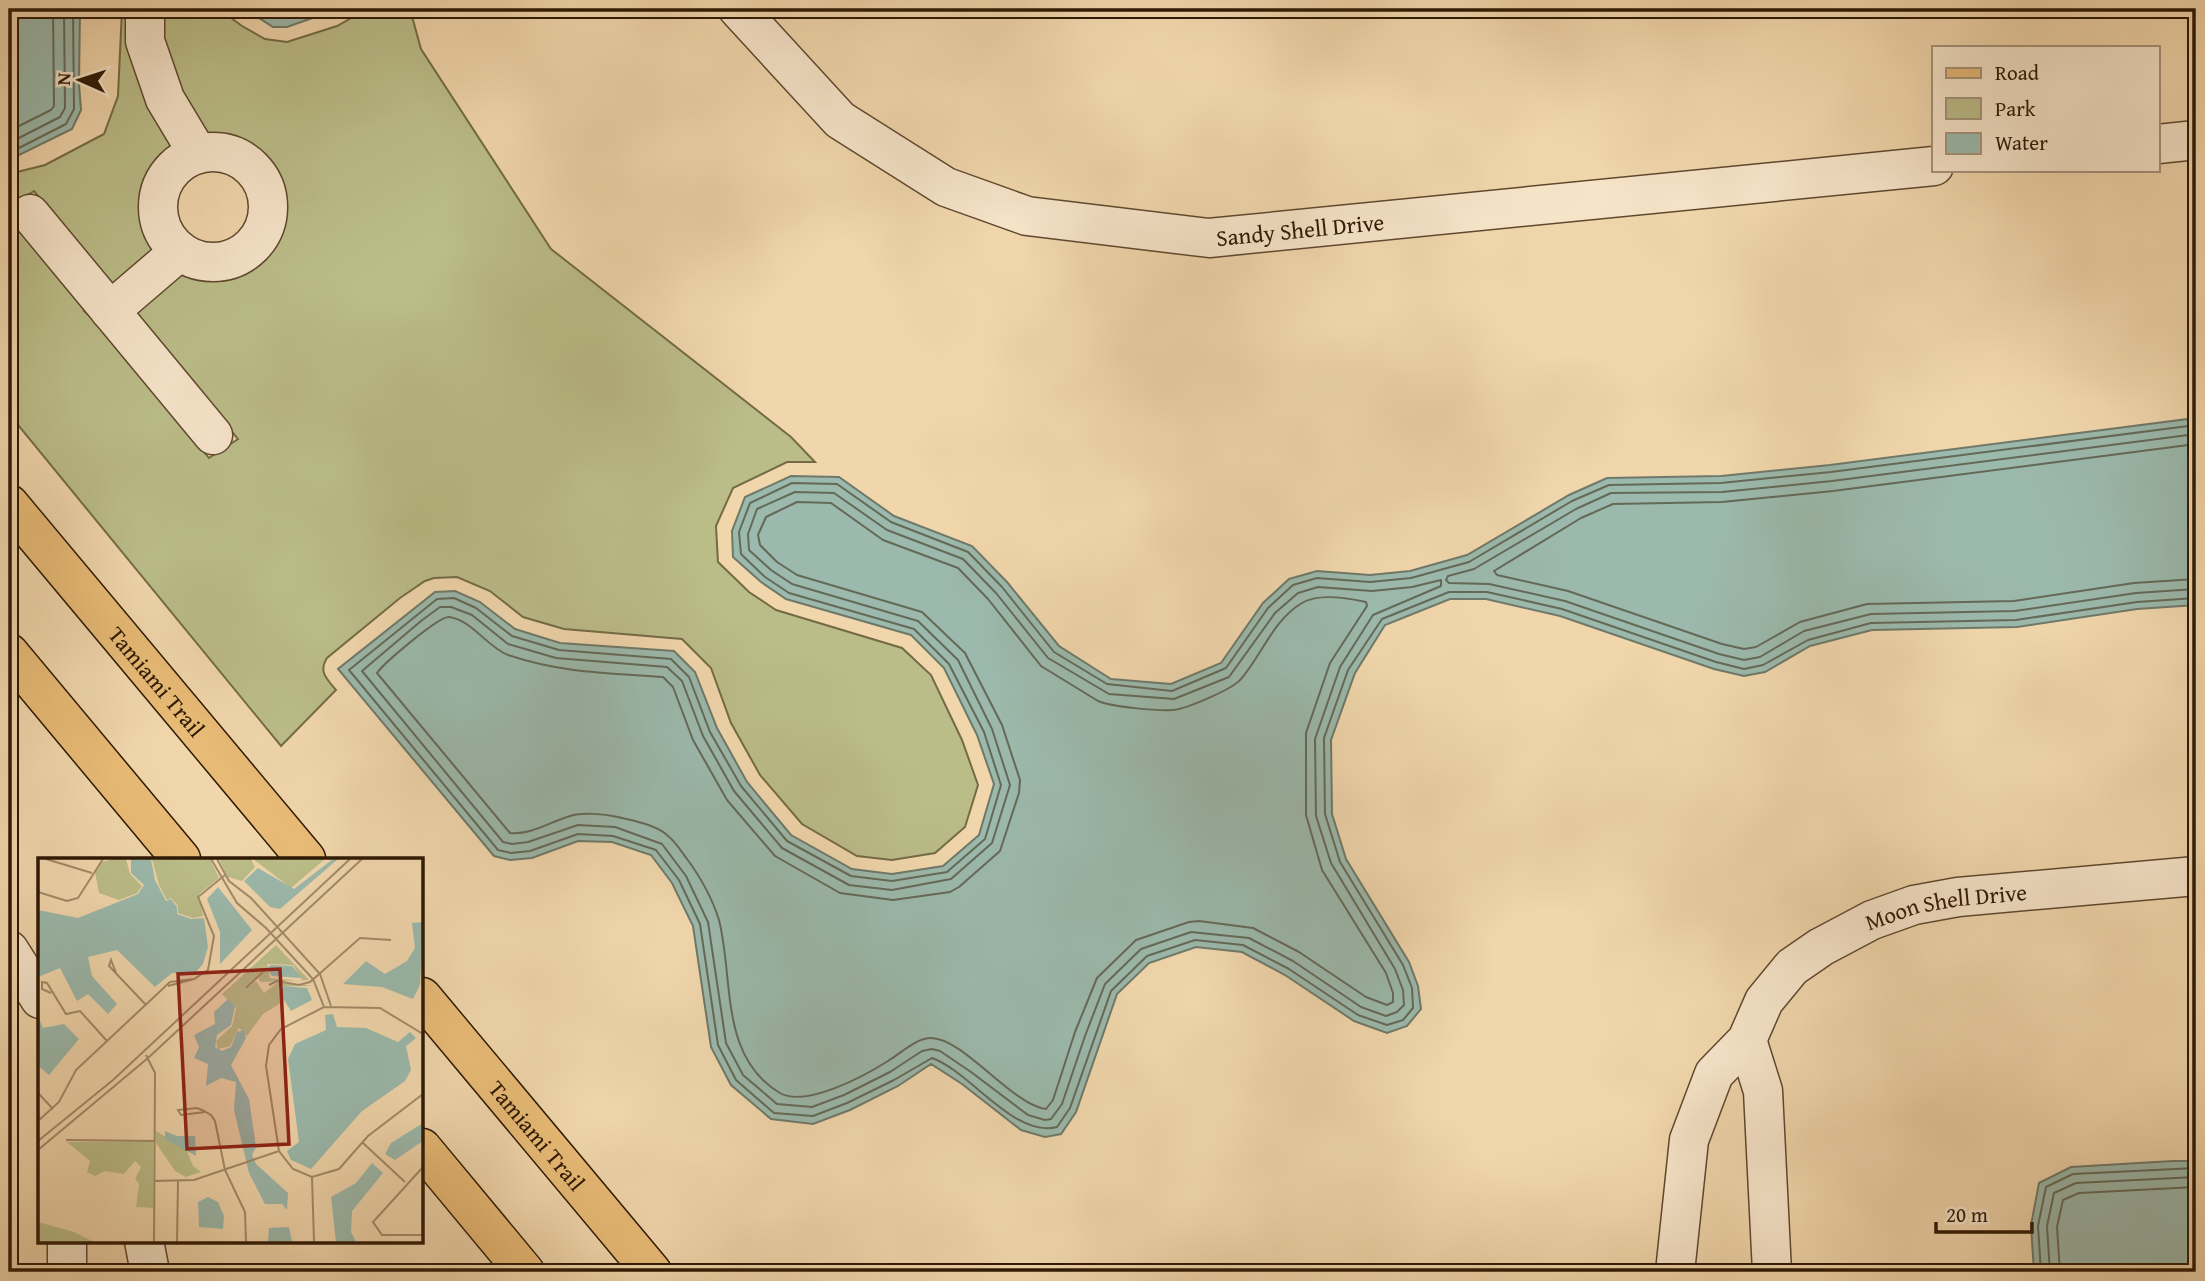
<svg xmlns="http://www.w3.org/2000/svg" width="2205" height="1281" font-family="'Gentium Book Plus',serif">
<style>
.park{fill:#bbbd89;stroke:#746b46;stroke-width:2}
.water{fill:#9bb9ac;stroke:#6f7969;stroke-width:2}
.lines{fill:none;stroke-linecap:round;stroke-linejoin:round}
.shore{stroke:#646958;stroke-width:2}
.minor-casing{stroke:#5f482e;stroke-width:41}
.primary-casing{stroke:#2e1904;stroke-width:41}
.minor{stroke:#f6e4c9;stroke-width:38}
.primary{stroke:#e8bb76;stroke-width:38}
.labels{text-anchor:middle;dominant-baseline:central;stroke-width:5;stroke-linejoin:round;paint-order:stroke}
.street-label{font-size:23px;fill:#2e1904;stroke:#f6e4c9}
.inset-road{fill:none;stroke:#a38a69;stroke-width:2}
.view{fill:#8f2418;fill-opacity:0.15;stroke:#8f2418;stroke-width:3.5}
.inset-edge{fill:none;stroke:#2e1904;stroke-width:3.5}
</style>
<rect width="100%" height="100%" fill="#f1d6ac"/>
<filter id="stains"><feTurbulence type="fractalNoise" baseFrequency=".00286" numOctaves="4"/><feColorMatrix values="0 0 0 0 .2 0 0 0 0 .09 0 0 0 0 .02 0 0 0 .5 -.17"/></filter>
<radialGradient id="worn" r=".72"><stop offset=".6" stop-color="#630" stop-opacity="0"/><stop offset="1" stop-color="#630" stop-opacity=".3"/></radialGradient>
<g class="park">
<path d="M122,9H126L173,147C137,181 131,205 154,250L113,286L34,191L9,207V174L45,165L104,134L118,96Z"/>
<path d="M164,9H219L242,26L265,39L287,42L337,26L367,9H410L421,49L551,249L791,437L815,462H787L733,488L716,526L718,562L749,592L776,610L902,648L931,675L962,740L978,785L965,827L935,853L892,860L857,856L802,824L760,775L731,723L711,668L682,639L564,629L523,617L490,591L457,577L434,578L425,581L400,598L327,658C318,672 327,679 336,690L281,746L9,414V216L86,309L84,311L96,322L209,458L238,439L135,313L183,272C198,278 214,279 230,276C316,257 297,133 209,136L182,93L164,38Z"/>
</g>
<g class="water">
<path d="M9,9H80L79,84L81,110L72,129L9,160Z"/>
<path d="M245,9H338L287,27H273Z"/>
<path d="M2196,418V605L2137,609L2017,627L1872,630L1810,646L1765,672L1744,676L1714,669L1560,616L1486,599H1450L1385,625L1355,673L1331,740L1332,814L1346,859L1409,962L1418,986L1421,1009L1407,1026L1387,1033L1354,1021L1285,975L1242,952L1196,947L1149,963L1117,994L1076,1112L1061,1134L1045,1137L1021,1130L962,1084L931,1064L898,1086L850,1110L813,1124L771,1119L731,1085L711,1047L693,926L672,883L651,855L612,842L578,841L532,858L510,860L494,856L338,669L435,592L455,591L480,602L515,629L560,643L674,651L695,672L717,728L747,782L791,835L852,869L892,874L943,866L979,835L994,784L977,735L944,668L911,635L786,599L761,582L733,557L732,531L745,497L791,476L839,477L894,516L972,546L1007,582L1059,646L1111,679L1171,684L1221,663L1263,603L1289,579L1317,571L1370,575L1410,571L1467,555L1569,495L1607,478L1721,476L1830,465Z"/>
<path d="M2173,1161H2196V1272H2034L2031,1225L2039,1183L2071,1167Z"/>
</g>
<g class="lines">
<g class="shore">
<path d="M9,131L51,110L54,106L53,9"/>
<path d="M9,143L60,117L65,108L64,9"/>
<path d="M9,153L66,124L74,109L73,9"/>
<path d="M2196,425L1831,472L1721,483L1609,485L1572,501L1469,562L1411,578L1370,582L1317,578L1293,585L1268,608L1226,668L1172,691L1107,684L1054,652L1002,587L968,552L891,522L837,484L792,483L750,503L739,532L741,554L765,577L789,593L914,629L949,664L984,732L1001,785L985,839L947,872L892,881L851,876L787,841L741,786L710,732L689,677L671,659L559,650L512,636L476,608L454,598L437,599L349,670L498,850L511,853L530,851L578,834L613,836L656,850L679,880L700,924L718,1045L736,1080L774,1113L813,1116L847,1103L894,1080L932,1058C971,1072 1014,1138 1057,1127L1070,1108L1111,991L1147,956L1195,940L1243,945L1289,969L1358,1015L1387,1025L1403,1020L1413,1008L1412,988L1403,965L1340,862L1325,814L1324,738L1348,670L1382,619L1449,592H1487L1562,609L1716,662L1744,669L1763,665L1808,640L1871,623L2016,620L2137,602L2196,598"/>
<path d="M2196,434L1832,481L1722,492L1611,493L1576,509L1474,569L1448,576L1446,580L1449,583L1489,584L1565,601L1719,654L1744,660L1760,657L1804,631L1871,614L2015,611L2136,593L2196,589"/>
<path d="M2196,444L1833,491L1722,502L1613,504L1581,518L1494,571L1497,575L1568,591L1722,644L1744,649L1756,647L1800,622L1867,604L2014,601L2134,583L2196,579"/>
<path d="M795,492L834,493L887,530L963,559L996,593L1048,658L1109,694L1174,699L1229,677L1275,613L1298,593L1318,587L1372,591L1412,587L1441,580V586L1373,615L1340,667L1315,739L1316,816L1331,863L1395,969L1403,990L1404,1005L1397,1012L1386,1016L1361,1007L1293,961L1249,938L1191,932L1141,949L1105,984L1085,1036L1062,1104L1051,1119L1045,1120L1028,1115L971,1072L940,1051L932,1049L922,1051L890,1072L844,1095L812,1107L777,1104L743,1075L726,1043L708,922L686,876L662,844L615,827L578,825L528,842L512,844L503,842L362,671L421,621L440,607H451L472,615L508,644L556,658L667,667L682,681L703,736L734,791L782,848L849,885L892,890L951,879L992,843L1010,785L992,729L958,660L918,621L792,584L771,570L749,550L748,534L757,509Z"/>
<path d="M797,502L831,503L883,540L958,568L988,599L1041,666L1098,701C1112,707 1157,711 1173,710C1186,709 1233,689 1241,679C1261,656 1274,619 1302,603C1318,593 1348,598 1366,602L1367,606L1330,663L1306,733V815L1322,870L1386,973L1393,993V1002L1387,1005L1366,997L1299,952L1253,928L1199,921L1189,922L1136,940L1097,978L1075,1032L1053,1100L1046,1109C1012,1105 963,1037 930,1038C915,1039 901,1053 888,1061C866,1075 806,1108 780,1093C719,1057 734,979 719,920C713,900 700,876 687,859C681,851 675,841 667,835C656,825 632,820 618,817C604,814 583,812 570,816C550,822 531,835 510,833L377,673C384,663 439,616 449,617C472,620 487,647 508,655C561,673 608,673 663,677L673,687L693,740L727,800L775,856L840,893L893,900L950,892L959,887L1000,851L1019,793L1020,780L1002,725L965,653L922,612L797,575L777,562L760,545L758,535L766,517Z"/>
<path d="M2041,1272L2038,1226L2046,1187L2073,1174L2196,1168"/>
<path d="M2050,1272L2047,1226L2054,1193L2076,1183L2196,1177"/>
<path d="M2060,1272L2057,1227L2063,1200L2079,1193L2196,1187"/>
</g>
<defs>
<g id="minor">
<path d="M145,9V41L165,99L198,154"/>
<path id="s1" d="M738,9L840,120L946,187L1027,216L1209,238L1934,166"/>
<path d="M2158,144L2196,140"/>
<circle cx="213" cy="207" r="55"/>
<path d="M30,214L213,435"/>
<path d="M110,311L180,251"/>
<path d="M9,950L40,999"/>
<path d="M1747,1040L1763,1091L1772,1272"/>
<path d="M144,1241L150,1272"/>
<path d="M67,1272V1241"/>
<path id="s2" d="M1675,1272L1689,1140L1714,1074L1747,1040L1764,1001L1792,967L1821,947L1872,920L1914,905L1958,897L2196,876"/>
</g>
<g id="primary">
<path id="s3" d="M9,504L306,859"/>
<path d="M9,653L181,859"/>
<path id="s4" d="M422,997L652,1272"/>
<path d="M422,1148L525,1272"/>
</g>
</defs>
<use href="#minor" class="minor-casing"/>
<use href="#primary" class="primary-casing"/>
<use href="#minor" class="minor"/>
<use href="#primary" class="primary"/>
</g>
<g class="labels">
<g class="street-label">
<text stroke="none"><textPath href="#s1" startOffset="637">Sandy Shell Drive</textPath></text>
<text stroke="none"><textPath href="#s3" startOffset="231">Tamiami Trail</textPath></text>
<text stroke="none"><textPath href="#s2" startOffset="506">Moon Shell Drive</textPath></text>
<text stroke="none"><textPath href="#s4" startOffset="180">Tamiami Trail</textPath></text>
</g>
</g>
<g transform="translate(38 858)">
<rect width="385" height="385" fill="#f1d6ac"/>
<path d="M215,1H287L253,30Z" fill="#bbbd89"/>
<path d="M75,1H88L92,16L104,28L99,35L81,42L61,35L57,14L64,4ZM118,273L148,291L155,308L163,314L148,319L137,313L118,285ZM29,284H115V350L98,349L101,326L97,321L103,309L97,303L86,316L67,313L57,318L49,314L52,303ZM0,364L36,374L56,384H0Z" fill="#bbbd89"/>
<path d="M114,1H172L181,20L161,36L165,58L155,60L140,55V48L133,40L129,42L121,27ZM181,1H213L217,9L204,23L190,19ZM238,87L271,122L223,124L220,121L225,112L208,131L218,123L226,135L240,124L275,128H243L240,134L246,143L225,156L209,178L201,170L192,188L180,191L178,183L194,168L198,150L184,136ZM229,106L255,107L265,123L232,120Z" fill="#bbbd89" fill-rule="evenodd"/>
<path d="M93,1H113L117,22L128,43L133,41L139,49V56L153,61L166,60L170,89L165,106L157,115H134L117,129L79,92L50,99L54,118L79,146L70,156L50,136L39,143L22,110L0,119V52L40,60L100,36L106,27L93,15ZM295,1H300L242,51L232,49L206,23L220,10L256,31ZM180,29L214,72L182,106V74L169,41ZM385,64L382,127L375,141L344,129L305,126L328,103L347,116L369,103L377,90L374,65ZM233,107L254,108L264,120L234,118L229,110ZM246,128L269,130L274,142L253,153L241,134ZM190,141L197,148L193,167L179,177L177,189L184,193L193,189L199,174L206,172L208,180L193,207L211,241L218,289L214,297L218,306L250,335L249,352L244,346H227L211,315L196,252L198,224L183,220L168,228L170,206L156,200L161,189L156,177L177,166L176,154ZM295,156L299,169L328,170L360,184L372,174L378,180L368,188L373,212L367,223L324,253L273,311L253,302L249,293L261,284L250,201L257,186L288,172L287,157ZM0,158L5,170L26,166L41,181L11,217L0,208ZM385,265V283L357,302L347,296L353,285ZM127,273L139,278H157L158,298L127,281ZM334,305L345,315L314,353L313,374L318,384H298L293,339L318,325ZM170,339L180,344L186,358L185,371L161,369L160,344ZM251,369L254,384H230L231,370Z" fill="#9bb9ac"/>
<path class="inset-road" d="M8,1L54,15M173,1L199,45L228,70L275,121L286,149M179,1L191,23L213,40L282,116L293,148M0,34L29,43L40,40L65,1M78,115L73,102L71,108L108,147M231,127L239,123L261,127L272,124L322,80L353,82M130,128L156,121M208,130L225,114M13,135L4,131V124L9,125L28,156L42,153L69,183M385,176L342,150L286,149L243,171L231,187L228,208L241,293L255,311L274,319L301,311L330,278L385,236M108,197L117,215L116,384M0,235L15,251M167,254L143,257L140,252L159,250L164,252L173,257L177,263L187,312L207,354L208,384M0,263L21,244L38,212L132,124L156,121L170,112L176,78L160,39L187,17M28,282L116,283M0,283L75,222L312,1M325,285L367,324M0,292L110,200L324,1M385,309L335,364L344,377H385M274,319L276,384M116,323L156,322L241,293M139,384L140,323"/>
<path class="view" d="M242,111L251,286L149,291L140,116Z"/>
<rect width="385" height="385" class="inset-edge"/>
</g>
<rect width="2205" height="1281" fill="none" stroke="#f1d6ac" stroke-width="35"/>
<rect x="10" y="10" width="2184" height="1260" fill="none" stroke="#2e1904" stroke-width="3.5"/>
<rect x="18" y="18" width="2170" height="1246" fill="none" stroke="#2e1904" stroke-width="2"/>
<rect x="1932" y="46" width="228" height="126" fill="#f6e4c9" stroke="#a6937a" stroke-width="2"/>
<rect x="1946" y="68" width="35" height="10" fill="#e8bb76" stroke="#a6937a" stroke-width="2"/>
<text x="1995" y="80" font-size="21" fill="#2e1904">Road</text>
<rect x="1946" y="98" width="35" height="21" fill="#bbbd89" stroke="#a6937a" stroke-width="2"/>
<text x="1995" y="116" font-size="21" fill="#2e1904">Park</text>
<rect x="1946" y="133" width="35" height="21" fill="#9bb9ac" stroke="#a6937a" stroke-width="2"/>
<text x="1995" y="150" font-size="21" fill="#2e1904">Water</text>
<g transform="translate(80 80) rotate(273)" stroke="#f6e4c9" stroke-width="5" paint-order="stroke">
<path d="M0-5L12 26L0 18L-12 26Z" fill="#2e1904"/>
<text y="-10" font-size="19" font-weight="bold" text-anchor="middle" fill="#2e1904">N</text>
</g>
<path d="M1936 1222v10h96v-10" fill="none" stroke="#2e1904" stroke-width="3.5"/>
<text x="1946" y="1222" font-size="21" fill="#2e1904" stroke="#f6e4c9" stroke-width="5" paint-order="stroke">20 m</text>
<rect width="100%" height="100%" filter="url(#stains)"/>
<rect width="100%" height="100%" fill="url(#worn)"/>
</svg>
